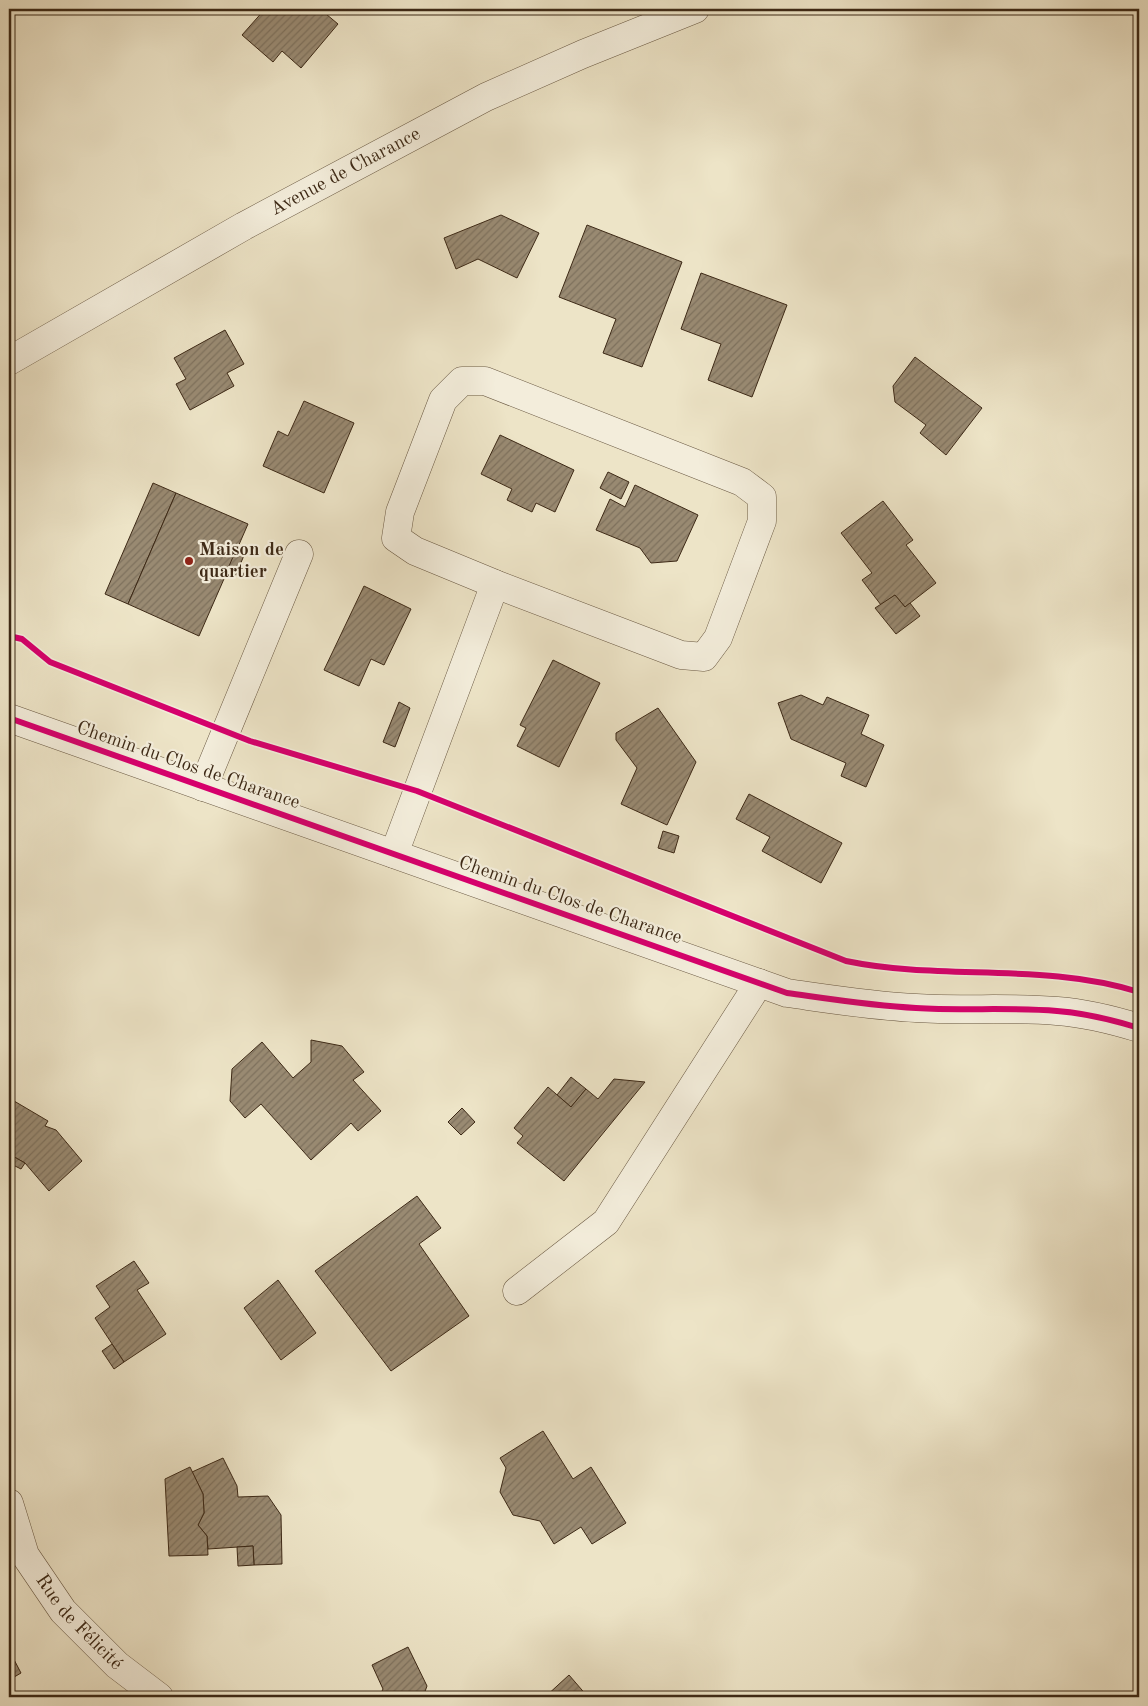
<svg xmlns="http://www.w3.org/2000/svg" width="1148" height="1706" font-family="'Old Standard TT',serif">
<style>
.building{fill:url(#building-hatch);stroke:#3d2916}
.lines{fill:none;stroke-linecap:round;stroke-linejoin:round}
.minor-casing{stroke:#695842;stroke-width:29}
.minor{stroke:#f3eddb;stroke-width:28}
.cycleway-casing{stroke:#f3eddb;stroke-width:9}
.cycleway{stroke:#d6006c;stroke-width:6}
.poi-dot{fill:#8f2418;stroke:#f3eddb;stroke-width:2}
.labels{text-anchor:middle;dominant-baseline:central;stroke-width:4.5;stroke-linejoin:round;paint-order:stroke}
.street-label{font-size:19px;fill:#3d2916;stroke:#f3eddb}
.poi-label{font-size:19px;font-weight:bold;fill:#3d2916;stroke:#f3eddb;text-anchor:start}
</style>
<defs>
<pattern id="building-hatch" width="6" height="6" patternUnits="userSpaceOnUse" patternTransform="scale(1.25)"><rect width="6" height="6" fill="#998a72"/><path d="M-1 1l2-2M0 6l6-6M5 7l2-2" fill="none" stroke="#7e715d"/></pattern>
</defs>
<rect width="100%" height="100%" fill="#ede4c7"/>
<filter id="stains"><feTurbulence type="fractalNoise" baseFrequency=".004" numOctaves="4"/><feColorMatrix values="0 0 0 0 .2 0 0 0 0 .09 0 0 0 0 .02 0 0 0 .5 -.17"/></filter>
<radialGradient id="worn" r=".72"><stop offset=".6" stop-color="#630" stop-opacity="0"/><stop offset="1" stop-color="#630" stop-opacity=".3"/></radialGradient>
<g class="building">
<path d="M265,9H320L338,24L301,68L282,51L273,62L242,35Z"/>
<path d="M501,215L539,233L517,278L478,259L456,269L444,238Z"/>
<path d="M587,225L682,262L642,367L603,353L616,319L559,297Z"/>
<path d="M701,273L787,305L752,397L708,380L721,344L681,329Z"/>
<path d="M225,330L244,364L227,373L234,386L190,410L176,384L186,379L174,358Z"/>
<path d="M915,357L982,408L946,455L920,433L926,425L895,402L893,386Z"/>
<path d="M304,401L354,423L324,493L263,466L278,431L288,436Z"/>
<path d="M500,435L574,470L555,512L536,503L532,512L507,500L512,489L481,474Z"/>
<path d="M608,472L629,482L621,499L600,488Z"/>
<path d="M153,483L176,493L128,604L105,594Z"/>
<path d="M635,485L698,515L677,561L651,563L640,548L596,530L610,499L625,507Z"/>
<path d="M176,493L248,524L199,636L128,604Z"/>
<path d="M883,501L913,540L906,545L936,583L905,607L895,595L881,605L862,580L872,573L841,533Z"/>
<path d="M236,550L245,553L235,577L226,573Z"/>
<path d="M364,586L411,609L384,665L371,659L359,686L324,670Z"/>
<path d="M895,595L905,607L910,603L920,616L896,634L875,608Z"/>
<path d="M553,660L600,683L559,767L517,746L526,728L520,725Z"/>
<path d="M801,695L823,705L827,697L869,715L861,734L884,745L866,787L841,776L846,763L791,739L778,703Z"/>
<path d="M399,702L410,708L395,747L383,742Z"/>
<path d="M658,708L696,762L667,825L621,804L637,768L616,740V733Z"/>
<path d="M749,794L842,843L821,883L762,851L770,837L736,819Z"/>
<path d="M663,831L679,836L674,853L658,848Z"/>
<path d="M311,1040L342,1046L364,1072L353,1080L381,1111L358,1131L351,1123L311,1160L261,1104L245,1118L230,1101L232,1069L262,1042L293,1078L311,1062Z"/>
<path d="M571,1077L586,1089L571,1107L557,1095Z"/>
<path d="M614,1079L645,1082L564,1181L517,1143L523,1136L514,1128L548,1087L571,1107L586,1089L598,1099Z"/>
<path d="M9,1098L48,1121L45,1126L56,1130L82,1161L49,1191L25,1163L9,1154Z"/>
<path d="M462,1108L475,1122L461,1135L448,1122Z"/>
<path d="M9,1154L25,1163L21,1169L9,1163Z"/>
<path d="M417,1196L441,1228L419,1244L469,1316L391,1371L315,1271Z"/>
<path d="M134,1261L149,1283L137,1290L166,1334L124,1362L95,1318L110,1307L96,1286Z"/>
<path d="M278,1280L316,1333L281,1360L244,1308Z"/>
<path d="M112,1344L124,1362L114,1369L102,1351Z"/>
<path d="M543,1431L573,1479L591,1467L626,1523L592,1544L581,1527L554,1544L540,1521L513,1515L500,1492L506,1468L500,1458Z"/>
<path d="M223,1458L237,1486L238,1497L268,1496L281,1515L282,1564L254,1565L253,1546L208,1549L207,1536L198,1525L204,1513L203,1494L192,1472Z"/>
<path d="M190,1467L203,1494L204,1513L198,1525L207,1536L208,1555L169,1556L165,1479Z"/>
<path d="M253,1546L254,1565L238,1566L237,1547Z"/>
<path d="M408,1647L427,1686L423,1697H379L383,1689L372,1665Z"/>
<path d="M9,1650L21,1673L9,1680Z"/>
<path d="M569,1675L588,1697H545Z"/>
</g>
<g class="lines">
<defs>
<g id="minor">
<path id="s1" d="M9,361L244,226L486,97L583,54L695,9"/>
<path d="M462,381H485L742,482L762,497V521L718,638L704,657L681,655L495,584L415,551L396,538L400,512L443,400Z"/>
<path d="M9,718L787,993C830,999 873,1006 916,1008C963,1011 1010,1007 1057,1011C1085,1013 1113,1020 1139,1028"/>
<path d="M203,787L299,554"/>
<path d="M394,854L495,584"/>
<path d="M517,1291L606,1222L759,983"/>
<path id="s2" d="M9,1503L25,1555L63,1611L117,1665L159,1697"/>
</g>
</defs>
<use href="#minor" class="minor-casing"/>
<use href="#minor" class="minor"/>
<defs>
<g id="cycleway">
<path d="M9,636L22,639L50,662L250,741L417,791L846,961C942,981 1044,962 1139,992"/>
<path d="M9,718L787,993C830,999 873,1006 916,1008C963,1011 1010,1007 1057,1011C1085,1013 1113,1020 1139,1028"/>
</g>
</defs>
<use href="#cycleway" class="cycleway-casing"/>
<use href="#cycleway" class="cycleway"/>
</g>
<circle class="poi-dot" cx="189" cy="561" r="5"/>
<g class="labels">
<g class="street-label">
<text stroke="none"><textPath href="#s1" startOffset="386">Avenue de Charance</textPath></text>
<text transform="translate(188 766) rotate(19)">Chemin du Clos de Charance</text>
<text transform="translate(570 901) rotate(19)">Chemin du Clos de Charance</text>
<text stroke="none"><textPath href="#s2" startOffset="141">Rue de Félicité</textPath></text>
</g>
<g class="poi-label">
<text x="199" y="550">Maison de<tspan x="199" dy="22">quartier</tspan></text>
</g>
</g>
<rect width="1148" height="1706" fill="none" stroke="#ede4c7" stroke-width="30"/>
<rect x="10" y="10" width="1128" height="1686" fill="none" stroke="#3d2916" stroke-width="2.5"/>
<rect x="15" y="15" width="1118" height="1676" fill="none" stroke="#3d2916"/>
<rect width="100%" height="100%" filter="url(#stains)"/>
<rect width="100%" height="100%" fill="url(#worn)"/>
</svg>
